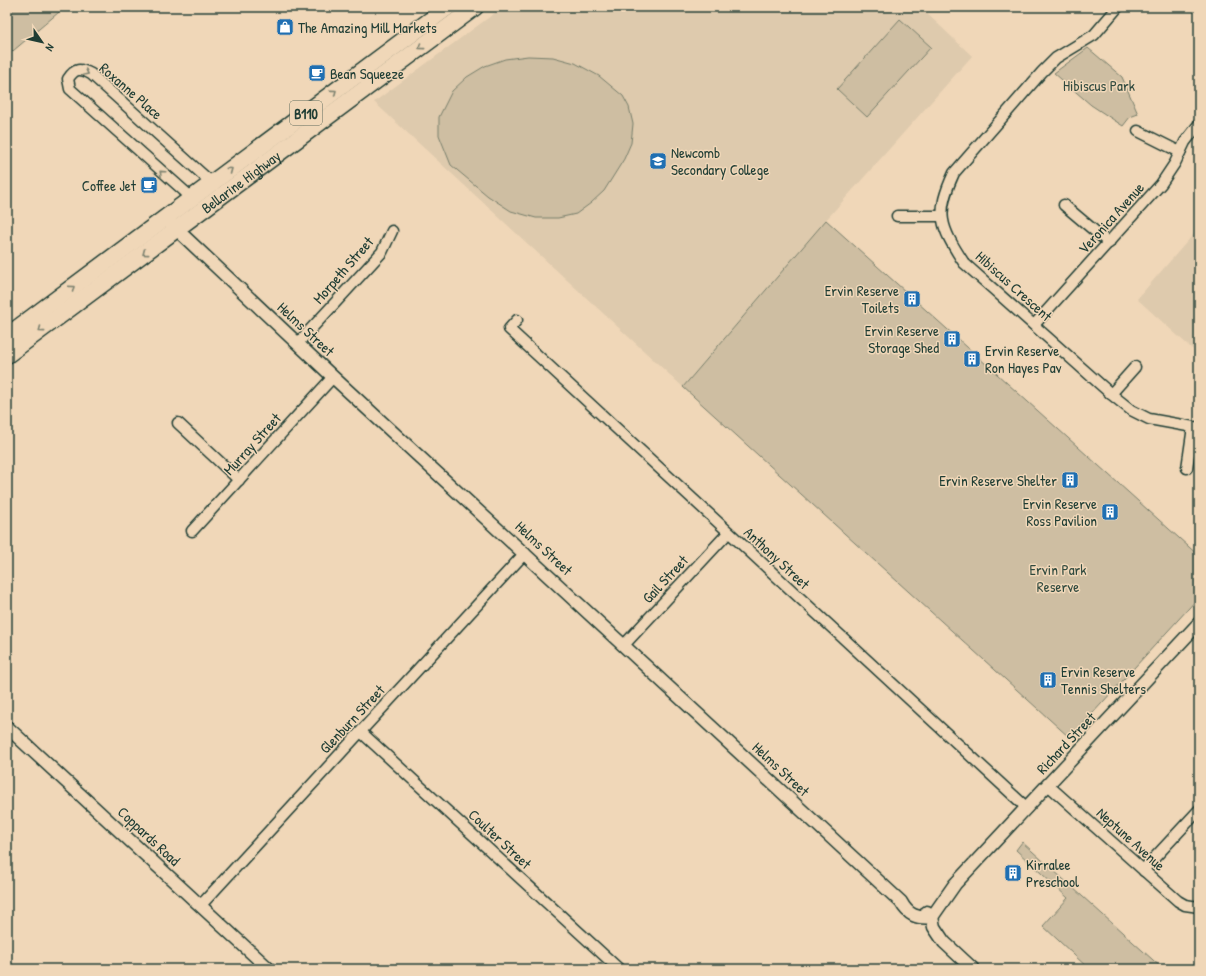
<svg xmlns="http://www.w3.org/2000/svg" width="1206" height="976" font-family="'Patrick Hand',sans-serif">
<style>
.built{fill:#decaad}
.green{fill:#cebea2;stroke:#767e6b}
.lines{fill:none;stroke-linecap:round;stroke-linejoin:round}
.minor-casing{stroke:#1f3d34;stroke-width:13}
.tertiary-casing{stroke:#1f3d34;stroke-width:15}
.trunk-casing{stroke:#1f3d34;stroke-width:19}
.minor{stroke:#f0d7b8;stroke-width:10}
.tertiary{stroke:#f0d7b8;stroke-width:12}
.trunk{stroke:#f0d7b8;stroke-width:16}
.oneway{stroke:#7d826f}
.labels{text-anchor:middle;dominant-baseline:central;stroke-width:3;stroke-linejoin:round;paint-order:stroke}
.shield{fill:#f0d7b8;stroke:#5e6b5c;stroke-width:1}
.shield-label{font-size:14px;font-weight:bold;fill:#1f3d34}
.poi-label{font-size:15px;fill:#1f3d34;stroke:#f0d7b8;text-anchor:start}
.park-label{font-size:15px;fill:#304a3f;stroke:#f0d7b8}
.street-label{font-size:15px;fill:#1f3d34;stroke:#f0d7b8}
</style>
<rect width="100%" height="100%" fill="#f0d7b8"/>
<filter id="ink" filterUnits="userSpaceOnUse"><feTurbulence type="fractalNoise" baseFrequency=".025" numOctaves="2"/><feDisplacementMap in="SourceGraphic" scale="8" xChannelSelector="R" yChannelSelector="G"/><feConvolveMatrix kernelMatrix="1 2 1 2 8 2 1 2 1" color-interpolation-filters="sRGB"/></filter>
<g filter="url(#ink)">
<g class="built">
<path d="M503,7H920L972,56L826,220L683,387L374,102Z"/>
<path d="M1199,228V355L1137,299Z"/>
</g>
<g class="green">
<path d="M7,7H65L7,56Z"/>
<path d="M900,19L931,47L867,117L837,89Z"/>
<path d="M1088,48L1122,77L1138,114L1130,117L1123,126L1091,105L1054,73Z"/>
<path d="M528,56L553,57L575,63L599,76L623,96L629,107L633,124L631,143L624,159L604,191L591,203L576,214L558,218H536L511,211L488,196L451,165L439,135V117L452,91L467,77L485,66L505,59Z"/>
<path d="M826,220L1199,556V597L1070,738L683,387Z"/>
<path d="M1022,842L1163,969H1089L1043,926L1068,898L1016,850Z"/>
</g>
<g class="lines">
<defs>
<g id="minor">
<path d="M1118,7L1094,35L1056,58L1042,72L954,173C935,214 940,226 964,263L1111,394L1131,410L1149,419L1199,428"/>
<path d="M1138,131L1180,152"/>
<path d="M192,198L70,89L68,79C75,68 80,68 91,74L212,183"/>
<path d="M1064,205L1109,243"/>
<path d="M897,216H941"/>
<path d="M517,320L509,329L1027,808"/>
<path d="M1034,325L1161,184L1175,163L1185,142L1199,124"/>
<path d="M298,343L382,252L392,231"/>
<path d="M1111,394L1135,367"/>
<path d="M178,423L239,480"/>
<path d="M1187,468L1193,427"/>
<path d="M192,531L333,377"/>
<path d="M624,645L728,533"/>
<path d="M361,732L619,969"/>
<path d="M1048,785L1178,901L1185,905L1199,907"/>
<path d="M1144,871L1145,868L1199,810"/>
<path d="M201,905L525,553"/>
</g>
<g id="tertiary">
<path d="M170,223L333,377L901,902C908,915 917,919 932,917"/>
<path d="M7,727L269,969"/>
<path d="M927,912L932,917L934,927L944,942L973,969"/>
<path d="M932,917L955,884L1199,623"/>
</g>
<g id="trunk">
<path d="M7,336L448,7"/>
<path id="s1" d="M7,355L475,7"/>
</g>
</defs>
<use href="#minor" class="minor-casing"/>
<use href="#tertiary" class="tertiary-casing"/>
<use href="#trunk" class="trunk-casing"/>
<use href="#minor" class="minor"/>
<use href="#tertiary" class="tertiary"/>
<use href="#trunk" class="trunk"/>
</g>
<defs><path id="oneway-chevron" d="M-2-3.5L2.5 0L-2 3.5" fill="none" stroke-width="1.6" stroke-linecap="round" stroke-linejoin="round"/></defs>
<g class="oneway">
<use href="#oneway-chevron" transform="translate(421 47) rotate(143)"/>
<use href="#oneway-chevron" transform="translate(86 73) rotate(25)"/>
<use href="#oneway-chevron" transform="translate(334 92) rotate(-37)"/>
<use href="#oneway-chevron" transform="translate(230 170) rotate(-37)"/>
<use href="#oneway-chevron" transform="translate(162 173) rotate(-138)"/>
<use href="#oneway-chevron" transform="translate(145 253) rotate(143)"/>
<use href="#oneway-chevron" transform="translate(72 288) rotate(-37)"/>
<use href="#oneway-chevron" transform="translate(41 330) rotate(143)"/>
</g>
</g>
<defs>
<symbol id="shop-square" viewBox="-11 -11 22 22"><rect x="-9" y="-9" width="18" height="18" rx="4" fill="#1f6fb2" stroke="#f0d7b8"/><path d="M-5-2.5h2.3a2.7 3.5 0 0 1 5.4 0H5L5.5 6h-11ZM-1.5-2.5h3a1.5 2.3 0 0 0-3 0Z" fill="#fff"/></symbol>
<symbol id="cafe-square" viewBox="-11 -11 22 22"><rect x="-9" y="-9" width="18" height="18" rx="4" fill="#1f6fb2" stroke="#f0d7b8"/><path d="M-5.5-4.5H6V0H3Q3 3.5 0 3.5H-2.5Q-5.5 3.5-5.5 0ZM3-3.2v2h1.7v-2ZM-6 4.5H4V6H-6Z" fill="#fff"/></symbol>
<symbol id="school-square" viewBox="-11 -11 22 22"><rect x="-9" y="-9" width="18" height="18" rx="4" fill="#1f6fb2" stroke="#f0d7b8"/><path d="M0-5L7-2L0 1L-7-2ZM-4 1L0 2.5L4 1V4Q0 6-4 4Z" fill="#fff"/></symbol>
<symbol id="building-square" viewBox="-11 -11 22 22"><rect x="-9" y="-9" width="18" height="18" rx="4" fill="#1f6fb2" stroke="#f0d7b8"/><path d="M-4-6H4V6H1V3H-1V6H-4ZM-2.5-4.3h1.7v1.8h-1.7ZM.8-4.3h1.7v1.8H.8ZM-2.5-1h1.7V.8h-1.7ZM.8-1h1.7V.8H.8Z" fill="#fff"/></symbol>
</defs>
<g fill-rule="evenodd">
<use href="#shop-square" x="275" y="17" width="20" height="20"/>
<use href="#cafe-square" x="307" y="63" width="20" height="20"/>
<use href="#school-square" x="648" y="151" width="20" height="20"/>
<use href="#cafe-square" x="139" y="175" width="20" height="20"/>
<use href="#building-square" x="902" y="289" width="20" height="20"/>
<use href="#building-square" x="942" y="329" width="20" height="20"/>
<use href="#building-square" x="962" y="349" width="20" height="20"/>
<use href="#building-square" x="1060" y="470" width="20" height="20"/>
<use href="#building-square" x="1100" y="502" width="20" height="20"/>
<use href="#building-square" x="1038" y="670" width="20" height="20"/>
<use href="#building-square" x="1003" y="863" width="20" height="20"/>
</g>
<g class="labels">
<rect class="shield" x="290" y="101" width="32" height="24" rx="3"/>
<g class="shield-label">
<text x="306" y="113">B110</text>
</g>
<g class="poi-label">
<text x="298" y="27">The Amazing Mill Markets</text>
<text x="330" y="73">Bean Squeeze</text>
<text x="671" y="152">Newcomb<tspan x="671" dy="17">Secondary College</tspan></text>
<text x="136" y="185" text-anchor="end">Coffee Jet</text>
<text x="899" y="290" text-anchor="end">Ervin Reserve<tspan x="899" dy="17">Toilets</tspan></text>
<text x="939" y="330" text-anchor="end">Ervin Reserve<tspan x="939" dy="17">Storage Shed</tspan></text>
<text x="985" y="350">Ervin Reserve<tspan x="985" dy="17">Ron Hayes Pav</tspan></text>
<text x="1057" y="480" text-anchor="end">Ervin Reserve Shelter</text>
<text x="1097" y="503" text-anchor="end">Ervin Reserve<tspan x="1097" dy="17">Ross Pavilion</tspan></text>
<text x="1061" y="671">Ervin Reserve<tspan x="1061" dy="17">Tennis Shelters</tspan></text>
<text x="1026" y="864">Kirralee<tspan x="1026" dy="17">Preschool</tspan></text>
</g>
<g class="park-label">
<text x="1099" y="85">Hibiscus Park</text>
<text x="1058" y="569">Ervin Park<tspan x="1058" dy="17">Reserve</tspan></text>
</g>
<g class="street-label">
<text transform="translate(131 91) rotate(41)">Roxanne Place</text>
<text stroke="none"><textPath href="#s1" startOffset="291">Bellarine Highway</textPath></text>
<text transform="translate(1111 218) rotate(-48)">Veronica Avenue</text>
<text transform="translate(343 270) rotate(-49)">Morpeth Street</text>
<text transform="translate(1014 286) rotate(42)">Hibiscus Crescent</text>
<text transform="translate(306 329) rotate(43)">Helms Street</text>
<text transform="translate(252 444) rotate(-48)">Murray Street</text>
<text transform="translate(544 548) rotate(43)">Helms Street</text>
<text transform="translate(777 558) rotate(43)">Anthony Street</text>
<text transform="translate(665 579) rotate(-47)">Gail Street</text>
<text transform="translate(352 719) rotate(-47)">Glenburn Street</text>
<text transform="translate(1066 743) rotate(-47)">Richard Street</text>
<text transform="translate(781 769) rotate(43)">Helms Street</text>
<text transform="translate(149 836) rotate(43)">Coppards Road</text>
<text transform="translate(500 839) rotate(43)">Coulter Street</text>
<text transform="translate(1131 839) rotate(42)">Neptune Avenue</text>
</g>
</g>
<rect width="1206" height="976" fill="none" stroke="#f0d7b8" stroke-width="24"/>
<rect x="12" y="12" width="1182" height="952" fill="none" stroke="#1f3d34" stroke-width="1.5" filter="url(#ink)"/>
<g transform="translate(42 42) rotate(124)" stroke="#f0d7b8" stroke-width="3" paint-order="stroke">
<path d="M0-3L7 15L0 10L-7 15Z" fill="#1f3d34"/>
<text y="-6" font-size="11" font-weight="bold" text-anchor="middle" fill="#1f3d34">N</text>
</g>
</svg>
